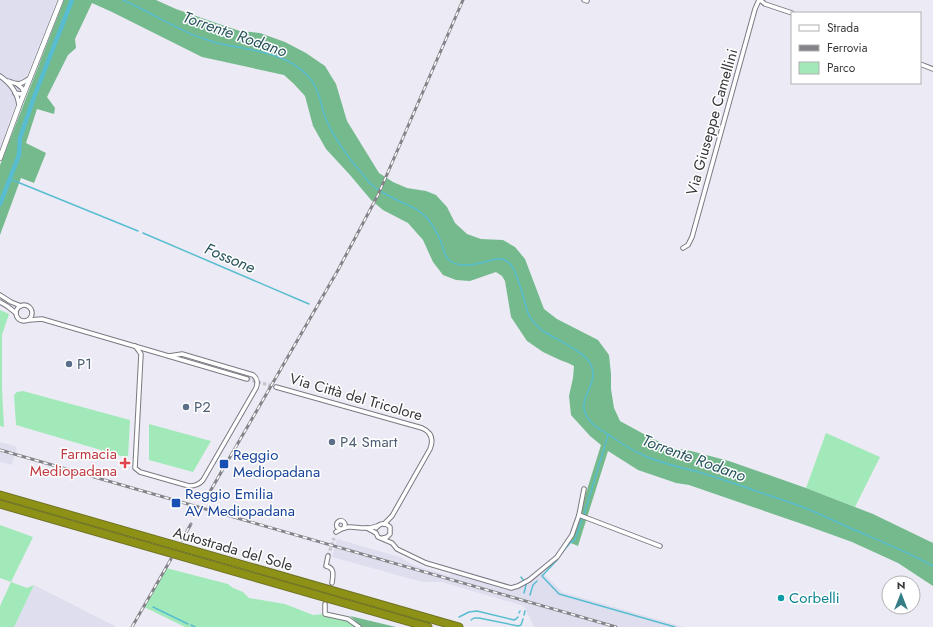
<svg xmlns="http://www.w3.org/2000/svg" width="933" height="627" font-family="Jost,sans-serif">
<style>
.built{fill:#dfdeef}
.green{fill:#a2e9ba}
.forest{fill:#75ba8d}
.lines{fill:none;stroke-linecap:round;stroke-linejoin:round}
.stream{stroke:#58bdd0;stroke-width:1.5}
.canal{stroke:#58bdd0;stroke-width:4.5}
.minor-tunnel{stroke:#c8c7d0;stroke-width:3.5;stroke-dasharray:3.5 2;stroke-linecap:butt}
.minor-casing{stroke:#7a7a83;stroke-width:5.5}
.tertiary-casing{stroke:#7a7a83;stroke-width:6}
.motorway-casing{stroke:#707324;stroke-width:9}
.minor{stroke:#fff;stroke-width:3.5}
.tertiary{stroke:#fff;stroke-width:4.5}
.motorway{stroke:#8d9217;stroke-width:7}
.rail-casing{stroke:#84838a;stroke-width:3}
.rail{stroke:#fff;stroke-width:1.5;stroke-dasharray:4.5;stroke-linecap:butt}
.service-dot{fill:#5c6f8a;stroke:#fff;stroke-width:1.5}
.health-dot{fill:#e0444e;stroke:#fff;stroke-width:1.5}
.transit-dot{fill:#1a4fb4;stroke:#fff;stroke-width:1.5}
.culture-dot{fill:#0f9aa8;stroke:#fff;stroke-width:1.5}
.labels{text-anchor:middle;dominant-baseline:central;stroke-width:3;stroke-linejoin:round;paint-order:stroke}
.street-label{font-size:15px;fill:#39393d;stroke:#fff}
.service-label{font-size:15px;fill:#4e5e75;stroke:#fff;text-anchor:start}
.health-label{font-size:15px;fill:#be3a42;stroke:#fff;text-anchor:end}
.transit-label{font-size:15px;fill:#164399;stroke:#fff;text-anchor:start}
.culture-label{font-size:15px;fill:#0d838f;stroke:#fff;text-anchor:start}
.water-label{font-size:16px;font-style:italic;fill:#29565e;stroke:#fff}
</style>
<rect width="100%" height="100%" fill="#ecebf5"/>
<g class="built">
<path d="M0,0H57L10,119L0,149Z"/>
<path d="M0,442L17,447L12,465L0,462Z"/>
<path d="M337,539L400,557L413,565L450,576L452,568L510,586H514L518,584L539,569L562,592L684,627H534L524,606L442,582H422L332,557Z"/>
<path d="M34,585L115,626V627H14Z"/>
</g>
<g class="green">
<path d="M0,310L9,314L2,335V389L4,427L0,426Z"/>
<path d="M23,391L130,420L128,458L16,425L14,395L17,392Z"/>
<path d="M149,424L211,441L193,472L149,460Z"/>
<path d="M826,433L880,457L855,507L806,488Z"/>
<path d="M0,525L33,537L11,582L27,588L34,585L14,627H0V606L11,582L0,578Z"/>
<path d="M166,568L228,584L233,588L243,592L249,598L285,604L313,615L325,614L343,618L359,627H185L144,607Z"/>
</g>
<g class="forest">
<path d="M64,0H156L176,9L216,23L240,31L260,33L285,42L306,53L325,66L336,84L347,121L379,173L393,182L407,188L426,191L436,195L447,207L455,223L467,234L481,239L503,240L515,247L525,259L544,309L557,319L598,340L609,355L611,374V389L614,408L620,421L651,438L673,448L691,451L729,461L806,488L873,514L933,543V586L898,563L852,542L805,525L689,485L676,483L638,470L608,451L578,546L571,543L570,541L581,515L586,493L601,445L590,436L571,415L569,396L573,378L574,366L568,363L560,360L543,352L527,341L511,317L505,281L502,276L496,272L470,281L456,280L443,275L433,262L423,240L408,223L383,210L371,200L350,175L326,149L313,126L305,96L294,84L284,75L202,57L112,12L92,3L75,39L76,48L68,55L47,97L55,108L54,114L37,109L26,143L46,153L34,183L21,178L0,235V165Z"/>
<path d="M350,616L396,627H362Z"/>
</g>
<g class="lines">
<g class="stream">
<path d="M123,0C148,11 171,26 196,36C203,38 210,41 217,43C247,50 284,51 307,75C318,86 320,100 324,114C331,134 345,153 358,169C363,174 367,181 372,185C377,190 385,194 391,197C403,204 418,207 428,219C433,226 438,234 441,242C444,249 444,257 450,261C458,267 473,265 481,263C492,260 503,254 511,265C517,272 523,296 526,306C527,311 528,315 532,320C536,325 542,331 548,334C560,341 586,353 591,365C601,388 568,402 594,425C600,430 606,433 612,437C622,444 634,451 645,456C663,464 683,468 702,473C721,479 740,485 759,492C774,497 790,502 805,508C820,514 835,521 850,528C878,540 906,551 933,566"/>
<path d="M10,179L138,231"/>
<path d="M143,233L309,304"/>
<path d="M584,515L608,435"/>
<path d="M560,555L570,543L575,540L582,519"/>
<path d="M557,560L542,576L559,594L675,627"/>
<path d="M521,577L524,581"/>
<path d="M524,593L526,585V584"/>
<path d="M530,595L533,585L537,581"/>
<path d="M153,607L188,624"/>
<path d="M519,613L520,611"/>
<path d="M524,615L525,611"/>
<path d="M459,617L469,612L477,611L514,620L516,619L518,617"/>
<path d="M471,620L474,618H479L518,626L521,625L523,619"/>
<path d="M191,625L195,627"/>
</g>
<path class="canal" d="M0,204L19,155L20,138L34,97L72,0"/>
<g class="minor-tunnel">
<path d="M247,379L276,387"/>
<path d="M328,556L334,538"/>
<path d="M325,604L332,583"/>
</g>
<defs>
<g id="minor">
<path d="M584,0L587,1"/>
<path d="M760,0L765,4L792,13"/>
<path d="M920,64L933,69"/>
<path d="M0,76C10,83 18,93 19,106"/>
<path d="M8,81C19,85 20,85 30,78"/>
<path d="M15,93L20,94L24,93L22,88L17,84"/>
<path d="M683,248L688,245L692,237L755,9L759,0"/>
<path d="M0,295L11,302L21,306"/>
<path d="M0,302L7,306L16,313"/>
<circle cx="24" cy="313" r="8"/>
<path d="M29,320L42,319L247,379"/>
<path d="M135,346L139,351L141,354L135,468L140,472L189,486C195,486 199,485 203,480L256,388C258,383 257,378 253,375L182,354L169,356"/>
<path d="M276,387L422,428C431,432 434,439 430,449L392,516L384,524"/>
<path d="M579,515L660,546"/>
<path d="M367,528L376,533L378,537L392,543L397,549L426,563L511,588L518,586L529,580L557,557L572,535L579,515L584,489"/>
<path d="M376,528C380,523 385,522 390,527V534L387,537L383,538"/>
<path d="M340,529L337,527C335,521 342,518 345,524L344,528"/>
<path d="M336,532C349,523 355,529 368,528C371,528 374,527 377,526"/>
<path d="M328,556L326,566C335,568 333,575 332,583"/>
<path d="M325,604V614L348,619L359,627"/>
</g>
<path id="tertiary" d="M0,158L19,106L61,0"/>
<g id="motorway">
<path d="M0,495L459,627"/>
<path d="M0,504L428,627"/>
</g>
</defs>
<use href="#minor" class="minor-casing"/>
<use href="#tertiary" class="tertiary-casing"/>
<use href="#motorway" class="motorway-casing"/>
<use href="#minor" class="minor"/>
<use href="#tertiary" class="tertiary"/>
<use href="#motorway" class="motorway"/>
<defs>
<g id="rail">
<path d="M0,450L616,627"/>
<path d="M208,495L338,270L378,195L463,0"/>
<path d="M182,540L191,524"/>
<path d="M132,627L171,559"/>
</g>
</defs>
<use href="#rail" class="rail-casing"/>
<use href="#rail" class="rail"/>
</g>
<g class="service-dot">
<circle cx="69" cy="364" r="4"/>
<circle cx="186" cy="407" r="4"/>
<circle cx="332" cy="442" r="4"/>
</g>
<path class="health-dot" d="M123 457h4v4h4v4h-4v4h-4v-4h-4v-4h4z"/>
<g class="transit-dot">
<rect x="219" y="459" width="10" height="10" rx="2"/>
<rect x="171" y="498" width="10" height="10" rx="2"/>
</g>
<circle class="culture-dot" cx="781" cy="598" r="4"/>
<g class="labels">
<g class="street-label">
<text transform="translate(712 122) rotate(-74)">Via Giuseppe Camellini</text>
<text transform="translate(356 397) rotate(16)">Via Città del Tricolore</text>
<text transform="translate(233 549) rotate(16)">Autostrada del Sole</text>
</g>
<g class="service-label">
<text x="77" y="364">P1</text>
<text x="194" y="407">P2</text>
<text x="340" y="442">P4 Smart</text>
</g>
<g class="health-label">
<text x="117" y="454">Farmacia<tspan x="117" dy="17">Mediopadana</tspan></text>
</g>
<g class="transit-label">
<text x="233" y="455">Reggio<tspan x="233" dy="17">Mediopadana</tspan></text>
<text x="185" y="494">Reggio Emilia<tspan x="185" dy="17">AV Mediopadana</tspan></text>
</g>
<g class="culture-label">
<text x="789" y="598">Corbelli</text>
</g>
<g class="water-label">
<text transform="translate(235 34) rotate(19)">Torrente Rodano</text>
<text transform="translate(230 258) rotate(23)">Fossone</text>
<text transform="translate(694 458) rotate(20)">Torrente Rodano</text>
</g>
</g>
<rect x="791" y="12" width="130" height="72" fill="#ffffff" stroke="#b0b0b1"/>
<rect x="799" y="25" width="20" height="6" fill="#ffffff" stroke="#b0b0b1"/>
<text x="827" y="32" font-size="12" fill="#39393d">Strada</text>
<rect x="799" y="45" width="20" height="6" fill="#84838a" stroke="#b0b0b1"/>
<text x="827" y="52" font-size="12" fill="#39393d">Ferrovia</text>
<rect x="799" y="62" width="20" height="12" fill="#a2e9ba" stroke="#b0b0b1"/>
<text x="827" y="72" font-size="12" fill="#39393d">Parco</text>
<g transform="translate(901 595)"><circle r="19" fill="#ffffff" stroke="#b0b0b1"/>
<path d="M0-3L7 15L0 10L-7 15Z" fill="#367e86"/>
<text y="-6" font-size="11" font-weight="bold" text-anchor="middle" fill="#39393d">N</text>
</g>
</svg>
